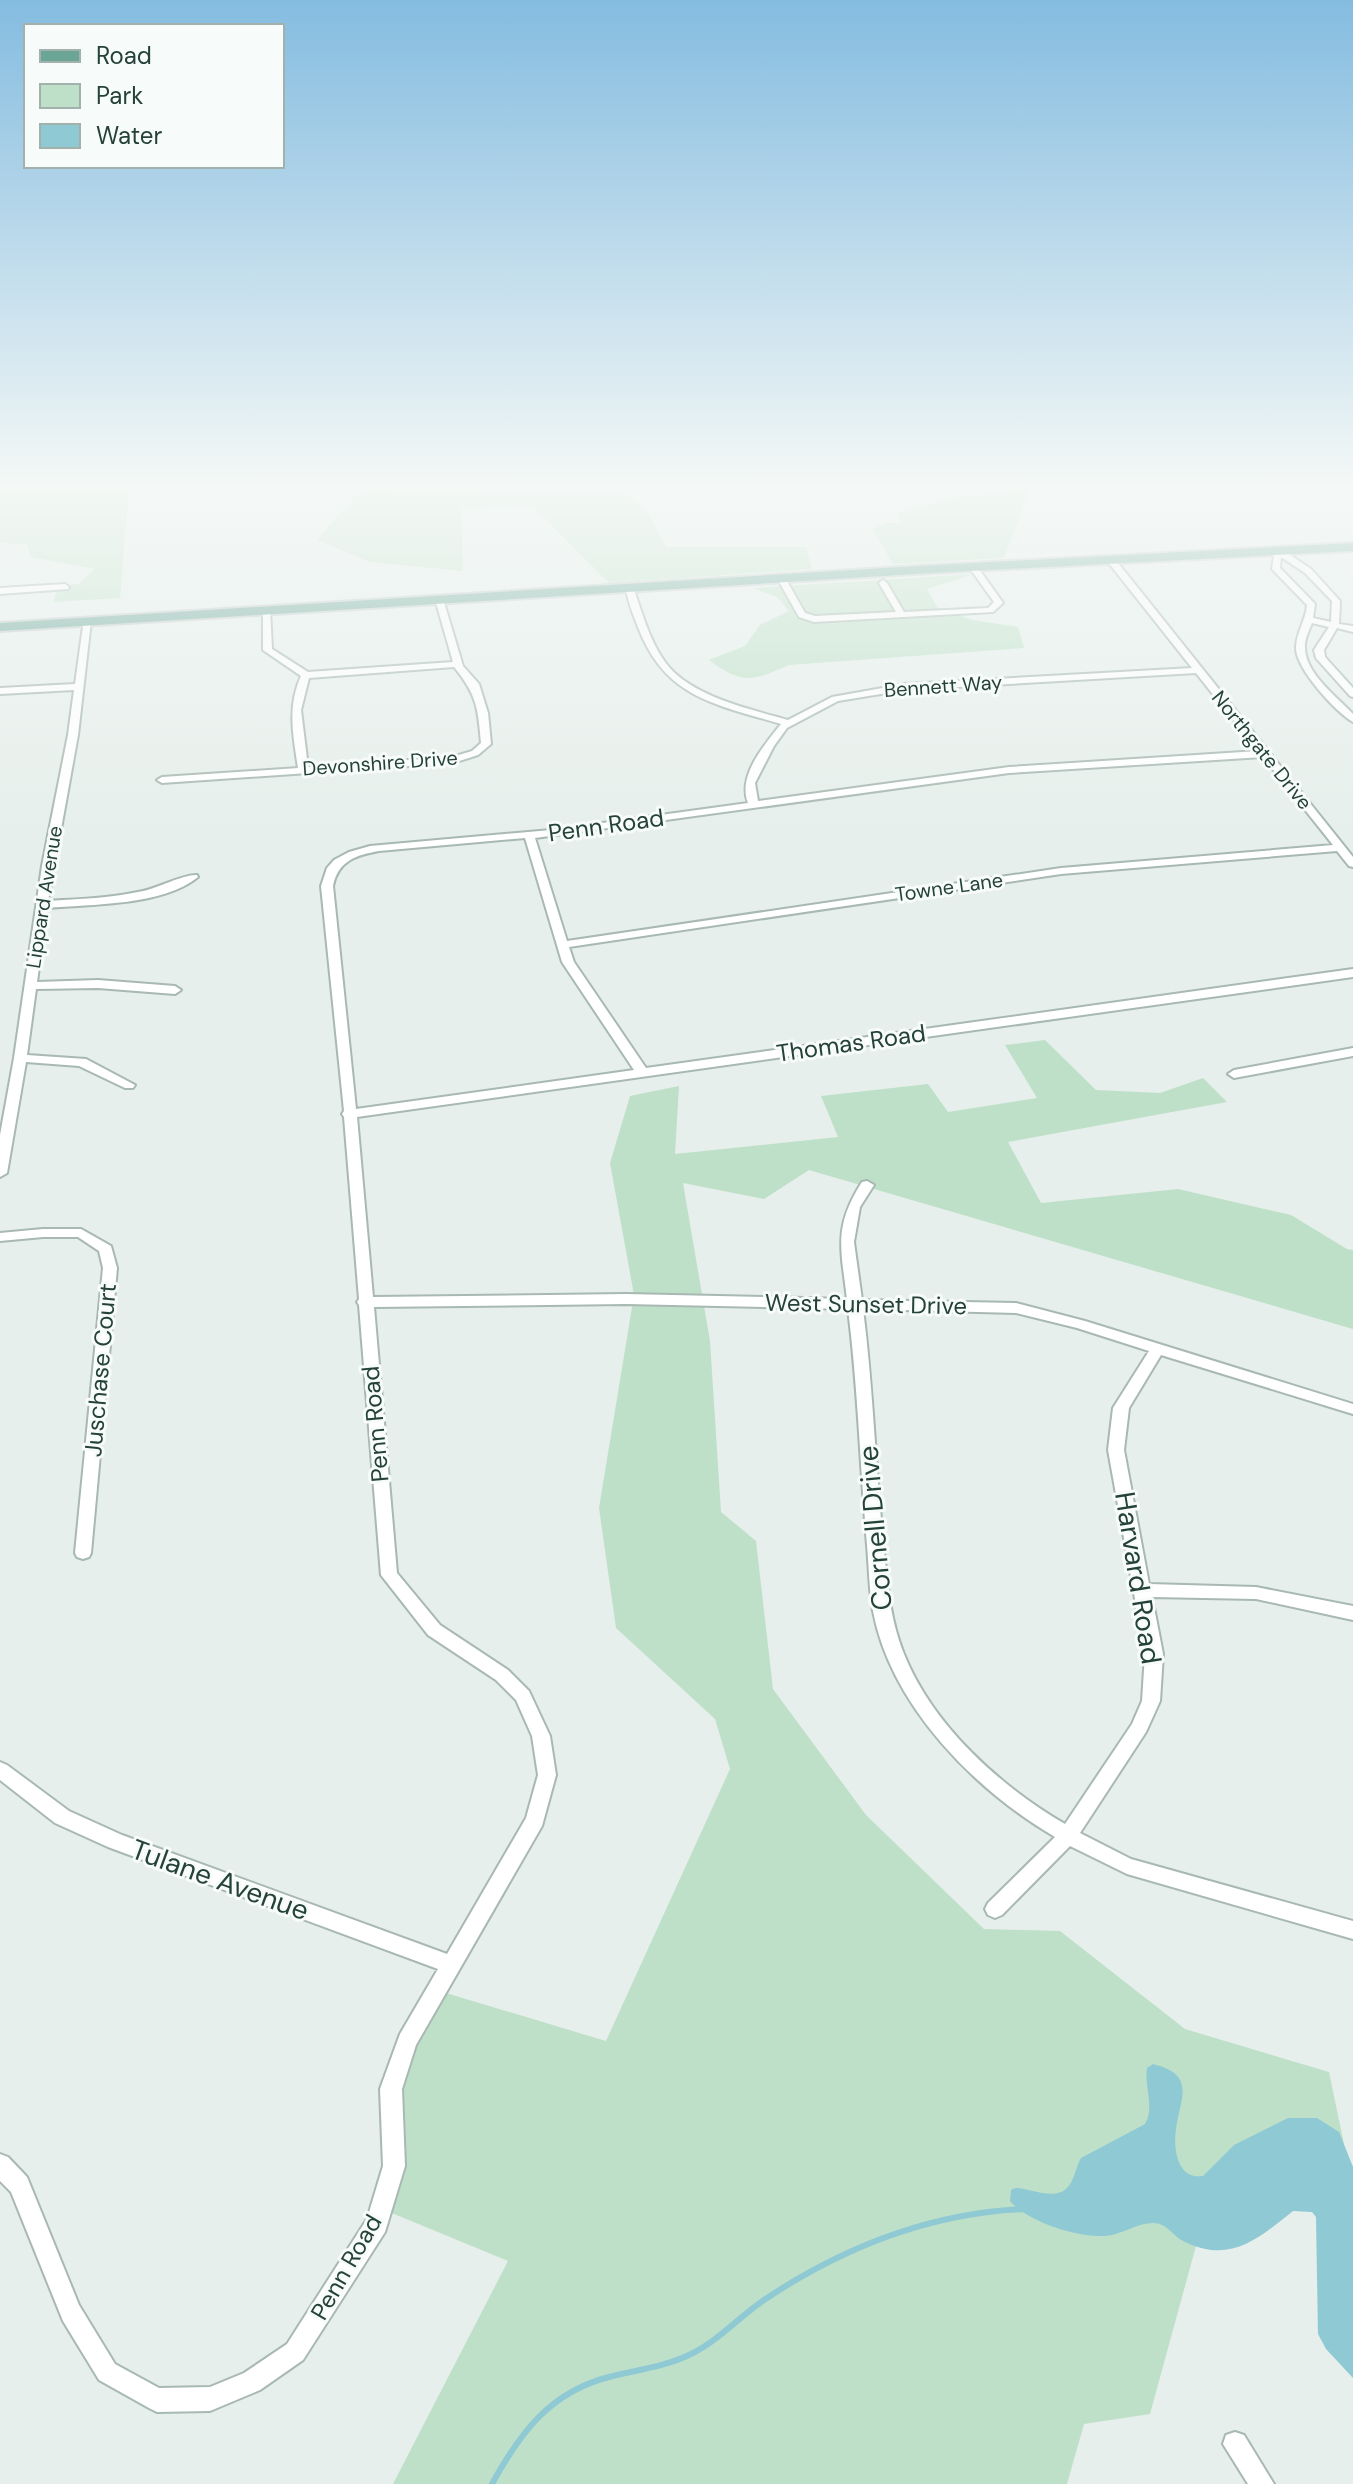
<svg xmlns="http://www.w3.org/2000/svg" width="1353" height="2484" font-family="'DM Sans',sans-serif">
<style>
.green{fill:#bfe0c8}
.water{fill:#8ec9d4}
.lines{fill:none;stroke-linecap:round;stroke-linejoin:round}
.stream{stroke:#8ec9d4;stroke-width:6}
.street-casing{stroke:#a8b8b2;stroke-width:4}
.primary-casing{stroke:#c2cac8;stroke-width:4}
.street{fill:#fff;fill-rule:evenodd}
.primary{fill:#6aa596;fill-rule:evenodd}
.labels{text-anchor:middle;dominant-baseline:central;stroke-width:6;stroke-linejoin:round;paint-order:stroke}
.far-street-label{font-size:20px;fill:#24423a;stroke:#f7fbf9}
.street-label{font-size:24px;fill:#24423a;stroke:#f7fbf9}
.near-street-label{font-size:28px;fill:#24423a;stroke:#f7fbf9}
</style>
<rect width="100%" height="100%" fill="#e6efeb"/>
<g class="green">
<path d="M0,489H129L120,598L53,602L59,586L79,584L95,569L31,557L27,544L0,543Z"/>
<path d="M362,489L622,490L649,515L666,547H806L812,569L609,583L532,506L461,509L463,571L370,562L317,540Z"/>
<path d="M1007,489H1030L1004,558L893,564L873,529L885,523H902L897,514L945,499L1005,492Z"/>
<path d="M974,574L927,589L938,608L973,620L1018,627L1024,648L789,665C752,681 743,685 709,660L745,646L760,625L789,611L777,597L753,588Z"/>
<path d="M1045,1040L1096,1090L1160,1093L1203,1078L1227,1102L1008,1142L1041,1203L1178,1189L1291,1215L1347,1249L1353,1250V1329L809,1170L764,1199L683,1183L710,1341L721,1512L756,1541L773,1689L866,1815L984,1929L1060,1931L1185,2029L1329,2072L1344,2144L1196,2246L1150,2414L1084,2424L1067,2484H393L508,2261L382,2209L403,2040L436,1990L606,2041L730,1769L715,1719L616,1628L599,1508L634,1295L610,1163L630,1096L679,1086L675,1154L838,1137L821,1096L928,1084L948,1112L1037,1098L1005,1045Z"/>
</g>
<path class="water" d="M1153,2064C1197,2075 1180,2098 1176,2129C1173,2148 1177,2180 1203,2176L1234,2145L1288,2118H1317L1339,2132L1353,2167V2378L1326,2349L1318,2334L1316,2217L1312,2212L1293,2211C1259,2238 1230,2265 1183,2241C1172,2235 1167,2223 1153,2223C1138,2223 1126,2232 1112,2235C1085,2241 1027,2222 1010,2201L1011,2190L1015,2188C1030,2188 1054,2201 1067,2188C1074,2181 1076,2167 1081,2158L1145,2124C1155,2107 1144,2087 1147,2068Z"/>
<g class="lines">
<path class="stream" d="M492,2484C520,2433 550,2392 609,2377C636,2370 665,2367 691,2354C718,2341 739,2317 764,2300C842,2248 931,2213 1025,2209"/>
<defs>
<g id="street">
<path d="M1275,549H1281L1311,569L1340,601L1339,624L1353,626V632L1337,628L1324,650L1325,657L1353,688V697L1350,696L1316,658L1314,650L1329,627L1312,623C1309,631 1304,639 1305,648C1305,673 1337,697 1353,714V722C1336,712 1296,669 1296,648C1296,633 1306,620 1307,605L1272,569ZM1281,557L1305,573L1332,601L1331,622L1313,618L1315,604L1280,568Z"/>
<path d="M1108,558H1114L1353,857V867L1349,866L1337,851L1061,874L569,947L574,962L646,1068L1353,969V977L357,1117L373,1297L626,1294L847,1299C841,1249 833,1227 862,1182L867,1181L874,1185L860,1207L854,1242L862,1300L1016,1303L1085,1321L1353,1404V1414L1161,1355L1129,1408L1124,1450L1149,1584L1256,1587L1353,1606V1620L1256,1599L1152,1597L1163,1654L1160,1701L1146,1732L1080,1833L1131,1859L1353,1921V1939L1127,1874L1070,1846L1002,1915L995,1918L988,1915L985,1909L988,1903L1055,1837C975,1790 891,1706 873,1611C869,1590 869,1567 867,1545C860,1466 858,1387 848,1309L626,1304L374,1307L397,1573L440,1625L508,1670L529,1691L550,1736L556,1775L542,1826L416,2045L402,2089L405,2166L385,2232L303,2360L260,2390L210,2411L157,2412L149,2408L99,2380L63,2321L11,2192L0,2181V2154L8,2157L27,2177L79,2305L115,2364L159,2388L210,2387L244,2373L287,2344L367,2219L383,2166L380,2089L400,2034L438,1969L108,1847L55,1823L0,1780V1762L7,1765L69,1811L122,1835L447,1954L526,1818L538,1775L532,1736L516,1700L496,1680L428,1635L381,1575L359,1305L357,1302L359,1299L344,1117L342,1114L344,1111L321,886L327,868L334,860L349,852L370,846L551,830L748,803C737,776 765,744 781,724C715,704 665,698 638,627C633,614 626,598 626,585L633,587C642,612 649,640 665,662C689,696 750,709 788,720L832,697L905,684L1192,668L1108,562ZM1196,673L1258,751L1009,767L758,801L755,783L774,746L787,728L838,701L905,690ZM1263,757L1333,845L1061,868L567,941L535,838L1009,773ZM525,838L562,962L634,1070L356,1109L333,886C338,861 356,855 379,851ZM863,1309L1016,1313L1077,1328L1149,1351L1113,1408L1108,1450L1145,1654L1142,1701L1132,1724L1065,1824C1000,1786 933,1726 904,1654C889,1617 887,1579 883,1540C875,1463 873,1386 863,1309Z"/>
<path d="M970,565H976L1003,603L993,612L814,622L799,617L777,578L784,576L805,613L815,616L896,612L879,583L883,580L887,583L904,612L988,608L994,602L969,567Z"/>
<path d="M65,584L69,587L68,589L0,594V588Z"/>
<path d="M439,596L443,599L463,666L479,684L488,713L491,744L478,755L453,763L162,783L157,780L162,777L298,768C293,735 287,707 301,676L263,650V608L270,610L272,649L308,672L453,662L435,599ZM454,667C477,695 478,708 481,743L472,751L452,757L308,767L301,710L309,678Z"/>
<path d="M84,619L91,621L78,735L48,901C79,899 112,898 143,891C158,888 184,874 197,875L198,877C163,906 91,904 47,908L37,982L98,980L175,986L181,990L175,994L98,988L36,989L27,1055L86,1059L135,1085L133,1088H125L79,1066L26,1062L7,1173L0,1177V1135L14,1058L42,866L68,735L74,690L0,694V688L75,684Z"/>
<path d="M1353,1048V1056L1234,1078L1228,1074L1234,1070Z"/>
<path d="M43,1229H81L111,1246L117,1268L91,1553L89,1557L83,1559L77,1557L75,1553L103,1268L99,1251L78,1237H43L0,1241V1233Z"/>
<path d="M1235,2432L1244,2435L1274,2484H1248L1223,2444L1226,2435Z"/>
</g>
<path id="primary" d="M1353,543V551L915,574L0,631V623L915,566Z"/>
</defs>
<use href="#street" class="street-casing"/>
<use href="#primary" class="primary-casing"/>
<use href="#street" class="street"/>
<use href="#primary" class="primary"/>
</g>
<linearGradient id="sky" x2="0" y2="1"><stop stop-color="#84bce0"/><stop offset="0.58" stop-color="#f4f8f6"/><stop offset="1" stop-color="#f4f8f6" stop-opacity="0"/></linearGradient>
<rect width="1353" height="837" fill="url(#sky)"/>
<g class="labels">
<g class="far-street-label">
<text transform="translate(943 686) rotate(-4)">Bennett Way</text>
<text transform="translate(1262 750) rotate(51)">Northgate Drive</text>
<text transform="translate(380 763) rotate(-4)">Devonshire Drive</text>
<text transform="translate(949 887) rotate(-8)">Towne Lane</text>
<text transform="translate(44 897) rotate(-81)">Lippard Avenue</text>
</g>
<g class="street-label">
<text transform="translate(606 825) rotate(-8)">Penn Road</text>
<text transform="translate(851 1043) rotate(-8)">Thomas Road</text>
<text transform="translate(866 1304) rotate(1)">West Sunset Drive</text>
<text transform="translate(100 1370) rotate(-85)">Juschase Court</text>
<text transform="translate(375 1424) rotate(-95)">Penn Road</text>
<text transform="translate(346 2267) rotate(-60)">Penn Road</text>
</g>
<g class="near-street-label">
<text transform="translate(875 1528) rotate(-95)">Cornell Drive</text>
<text transform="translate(1138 1578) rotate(81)">Harvard Road</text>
<text transform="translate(220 1880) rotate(20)">Tulane Avenue</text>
</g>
</g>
<rect x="24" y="24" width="260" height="144" fill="#f7fbf9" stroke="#a3b1ad" stroke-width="2"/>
<rect x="40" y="50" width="40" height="12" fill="#6aa596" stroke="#a3b1ad" stroke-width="2"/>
<text x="96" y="64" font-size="24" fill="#24423a">Road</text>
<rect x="40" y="84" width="40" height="24" fill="#bfe0c8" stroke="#a3b1ad" stroke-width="2"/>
<text x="96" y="104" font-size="24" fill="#24423a">Park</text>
<rect x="40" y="124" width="40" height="24" fill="#8ec9d4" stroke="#a3b1ad" stroke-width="2"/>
<text x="96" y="144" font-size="24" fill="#24423a">Water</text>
</svg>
